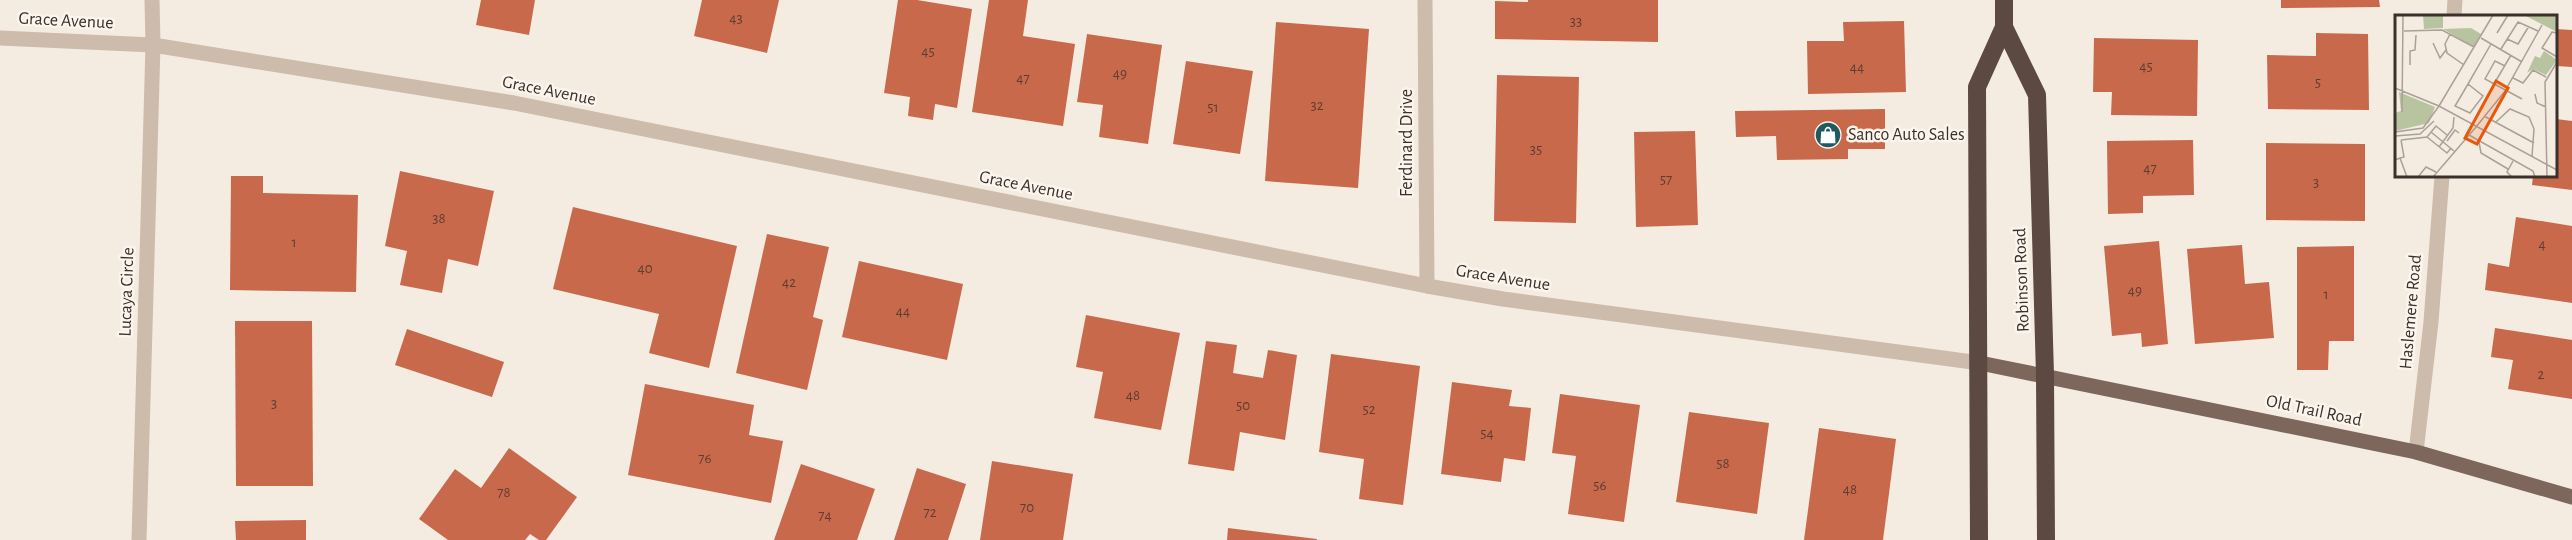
<svg xmlns="http://www.w3.org/2000/svg" width="2572" height="540" font-family="'Alegreya Sans',sans-serif">
<style>
.building{fill:#c8694b}
.lines{fill:none;stroke-linecap:round;stroke-linejoin:round}
.minor{stroke:#cdbbac;stroke-width:15}
.major{stroke:#7d675c;stroke-width:15}
.highway{stroke:#5c4a42;stroke-width:18}
.labels{text-anchor:middle;dominant-baseline:central;stroke-width:5;stroke-linejoin:round;paint-order:stroke}
.number-label{font-size:15px;fill:#5e3e33}
.street-label{font-size:18px;fill:#3b302b;stroke:#fbf5ee}
.poi-label{font-size:18px;fill:#3b302b;stroke:#fbf5ee;text-anchor:start}
.inset-road{fill:none;stroke:#aaa098;stroke-width:1.5}
.view{fill:#e8590c;fill-opacity:0.15;stroke:#e8590c;stroke-width:3}
.inset-edge{fill:none;stroke:#3b302b;stroke-width:3}
</style>
<rect width="100%" height="100%" fill="#f4ebe1"/>
<g class="building">
<path d="M481,0H535L529,35L476,25Z"/>
<path d="M702,0H779L767,53L694,36Z"/>
<path d="M898,0H917L972,9L957,108L935,104L933,120L908,116L910,97L884,93Z"/>
<path d="M989,0H1028L1023,36L1075,44L1063,126L972,112Z"/>
<path d="M1528,0H1658V42L1495,39V1L1528,2Z"/>
<path d="M2281,0H2379L2380,7L2281,8Z"/>
<path d="M1904,21L1906,92L1808,94L1807,41H1844L1843,22Z"/>
<path d="M1276,22L1369,29L1358,188L1265,181Z"/>
<path d="M2556,29L2572,30V67L2556,66Z"/>
<path d="M2316,33L2368,34L2369,110L2268,109L2267,55L2316,56Z"/>
<path d="M1087,34L1162,45L1148,144L1099,137L1103,105L1077,102Z"/>
<path d="M2094,38L2198,40L2197,116L2111,115L2112,92H2093Z"/>
<path d="M1186,61L1253,71L1240,154L1173,144Z"/>
<path d="M1497,75L1579,77L1576,223L1494,221Z"/>
<path d="M1885,109V149H1848V159L1777,160L1776,136L1736,137L1735,111Z"/>
<path d="M2556,119L2572,121V190L2532,185L2533,176H2556Z"/>
<path d="M1695,131L1698,225L1636,227L1634,132Z"/>
<path d="M2193,140L2194,195L2143,196V213L2108,214L2107,141Z"/>
<path d="M2266,143L2365,144V221L2266,220Z"/>
<path d="M400,171L494,191L478,266L448,259L442,293L400,285L407,251L385,246Z"/>
<path d="M231,176H263V193L358,195L356,292L230,290Z"/>
<path d="M573,207L737,246L709,368L649,353L659,314L553,289Z"/>
<path d="M2516,217L2572,226V303L2485,290L2488,263L2509,267Z"/>
<path d="M767,234L829,247L813,317L823,320L807,390L736,373Z"/>
<path d="M2159,241L2168,344L2142,347L2141,333L2112,336L2104,246Z"/>
<path d="M2242,245L2245,284L2269,282L2274,338L2195,344L2187,249Z"/>
<path d="M2354,246V341H2329L2328,370H2297V247Z"/>
<path d="M859,261L963,284L947,360L842,337Z"/>
<path d="M1086,315L1180,333L1161,430L1094,418L1103,372L1076,367Z"/>
<path d="M235,321H312L313,486H236Z"/>
<path d="M2495,328L2572,340V399L2508,389L2513,360L2491,357Z"/>
<path d="M407,329L504,362L492,397L395,365Z"/>
<path d="M1206,341L1237,345L1233,373L1263,378L1268,350L1297,355L1285,440L1240,432L1234,471L1188,464Z"/>
<path d="M1331,354L1420,366L1403,505L1359,499L1364,459L1319,452Z"/>
<path d="M1452,382L1512,390L1509,406L1531,408L1525,461L1504,458L1501,482L1441,474Z"/>
<path d="M645,384L754,405L749,435L783,441L771,503L628,475Z"/>
<path d="M1560,394L1640,405L1624,522L1568,514L1576,456L1552,453Z"/>
<path d="M1689,412L1769,423L1757,514L1676,502Z"/>
<path d="M1819,428L1896,439L1883,540H1804Z"/>
<path d="M509,448L577,497L546,540H539L530,534L525,540H448L419,519L455,469L481,488Z"/>
<path d="M992,461L1073,474L1063,540H980Z"/>
<path d="M801,464L875,489L857,540H774Z"/>
<path d="M917,468L966,484L948,540H894Z"/>
<path d="M306,520V540H236L235,521Z"/>
<path d="M1228,528L1317,539V540H1227Z"/>
</g>
<g class="lines">
<g class="minor">
<path d="M1425,0L1427,286"/>
<path d="M2454,16L2455,0"/>
<path d="M0,38L153,45L514,103L1427,286L1503,299L1980,363"/>
<path d="M2416,452L2431,322L2442,176"/>
<path d="M139,540L153,45L152,0"/>
</g>
<path class="major" d="M1980,363L2416,452L2572,497"/>
<g class="highway">
<path d="M2004,27L2037,95L2045,375L2046,540"/>
<path d="M1979,540L1977,87L2004,27V0"/>
</g>
</g>
<defs>
<symbol id="shop-disc" viewBox="-11 -11 22 22"><circle r="9.5" fill="#1f5a5e" stroke="#fbf5ee"/><path d="M-5-2.5h2.3a2.7 3.5 0 0 1 5.4 0H5L5.5 6h-11ZM-1.5-2.5h3a1.5 2.3 0 0 0-3 0Z" fill="#fff"/></symbol>
</defs>
<g fill-rule="evenodd">
<use href="#shop-disc" x="1813" y="120" width="30" height="30"/>
</g>
<g class="labels">
<g class="number-label">
<text x="736" y="18">43</text>
<text x="1576" y="21">33</text>
<text x="928" y="51">45</text>
<text x="2146" y="66">45</text>
<text x="1857" y="67">44</text>
<text x="1120" y="73">49</text>
<text x="1023" y="78">47</text>
<text x="2318" y="82">5</text>
<text x="1317" y="105">32</text>
<text x="1213" y="107">51</text>
<text x="1536" y="149">35</text>
<text x="2150" y="168">47</text>
<text x="1666" y="179">57</text>
<text x="2316" y="182">3</text>
<text x="439" y="218">38</text>
<text x="294" y="242">1</text>
<text x="2542" y="244">4</text>
<text x="645" y="268">40</text>
<text x="789" y="282">42</text>
<text x="2135" y="290">49</text>
<text x="2326" y="294">1</text>
<text x="903" y="311">44</text>
<text x="2541" y="374">2</text>
<text x="1133" y="395">48</text>
<text x="274" y="403">3</text>
<text x="1243" y="405">50</text>
<text x="1369" y="409">52</text>
<text x="1487" y="433">54</text>
<text x="705" y="458">76</text>
<text x="1723" y="463">58</text>
<text x="1600" y="485">56</text>
<text x="1850" y="489">48</text>
<text x="504" y="492">78</text>
<text x="1027" y="507">70</text>
<text x="930" y="512">72</text>
<text x="825" y="515">74</text>
</g>
<g class="street-label">
<text transform="translate(66 21) rotate(3)">Grace Avenue</text>
<text transform="translate(549 91) rotate(11)">Grace Avenue</text>
<text transform="translate(1407 143) rotate(-90)">Ferdinard Drive</text>
<text transform="translate(1026 186) rotate(11)">Grace Avenue</text>
<text transform="translate(1503 278) rotate(9)">Grace Avenue</text>
<text transform="translate(2022 280) rotate(-92)">Robinson Road</text>
<text transform="translate(127 292) rotate(-88)">Lucaya Circle</text>
<text transform="translate(2411 312) rotate(-85)">Haslemere Road</text>
<text transform="translate(2314 411) rotate(12)">Old Trail Road</text>
</g>
<g class="poi-label">
<text x="1848" y="135">Sanco Auto Sales</text>
</g>
</g>
<g transform="translate(2395 15)">
<rect width="162" height="162" fill="#f4ebe1"/>
<path d="M28,0H48V13L29,14ZM129,0H162V17ZM76,13L86,19L79,32L48,14ZM149,36L162,45L151,60L138,54L132,58L140,41L145,43ZM4,77L40,92L34,108L0,116V98L6,96Z" fill="#b8c4a0"/>
<path class="inset-road" d="M9,16L47,15L79,32M102,18L113,0M162,18L157,17L147,33L162,42M55,19L50,29L52,38L69,50M86,23L127,47M112,24L123,29L134,11M38,28L45,43L51,35M106,34L123,7L143,16M15,50V36L20,35L21,20M110,51L100,46L90,64L127,84M118,63L128,68L138,55L151,62M0,68V48M73,69L88,81L75,98L60,91L66,81L73,69L96,29M99,69L116,40M0,73L44,91L98,0M140,79L142,88L151,92M7,97L8,0M89,101L139,128M101,107L115,94L134,102L139,114L137,141M81,112L110,76L147,10M0,117L28,113L44,91L162,155M36,117L59,136M74,120L138,156L140,162M0,121L25,119L39,106M32,122L52,138L56,133M6,125L32,122L41,111L52,120M52,126L60,115L64,118M84,127L86,138L113,154M44,132L58,113L59,102M5,143L9,142L6,125M0,145L5,143L12,162M23,162L31,152L41,157M38,162L81,112M117,162L112,157L118,146M152,162L150,67L162,47"/>
<path class="view" d="M101,66L113,73L82,129L70,123Z"/>
<rect width="162" height="162" class="inset-edge"/>
</g>
</svg>
